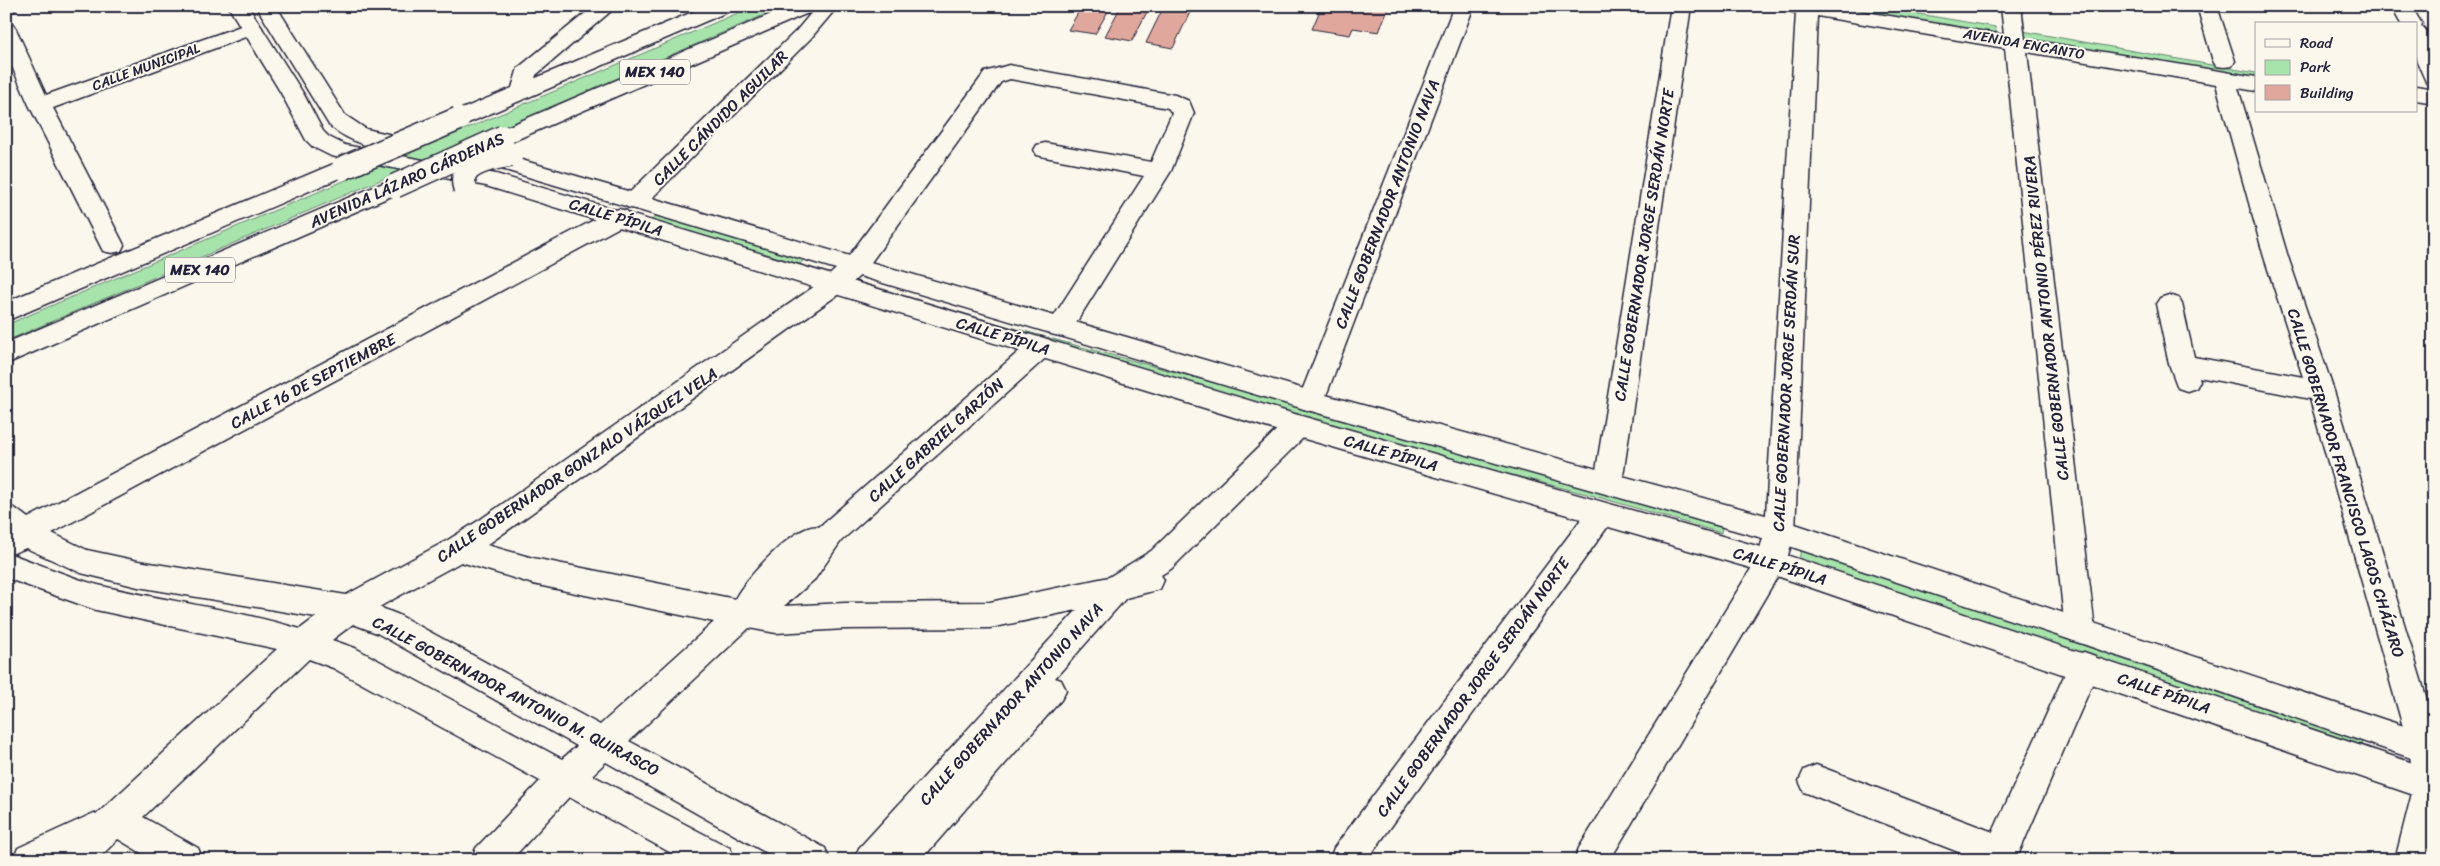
<svg xmlns="http://www.w3.org/2000/svg" width="2440" height="866" font-family="Sriracha,sans-serif">
<style>
.green{fill:#a7e4ab;stroke:#648373}
.building{fill:#e0a79d;stroke:#22223b}
.lines{fill:none;stroke-linecap:round;stroke-linejoin:round}
.minor-casing{stroke:#22223b;stroke-width:3}
.tertiary-casing{stroke:#22223b;stroke-width:3}
.secondary-casing{stroke:#22223b;stroke-width:3}
.trunk-casing{stroke:#22223b;stroke-width:3}
.minor{fill:#fbf7ec;fill-rule:evenodd}
.tertiary{fill:#fbf7ec;fill-rule:evenodd}
.secondary{fill:#fbf7ec;fill-rule:evenodd}
.trunk{fill:#fbf7ec;fill-rule:evenodd}
.secondary-bridge-casing{stroke:#22223b;stroke-width:26;stroke-linecap:butt}
.trunk-bridge-casing{stroke:#22223b;stroke-width:26;stroke-linecap:butt}
.secondary-bridge{stroke:#fbf7ec;stroke-width:23}
.trunk-bridge{stroke:#fbf7ec;stroke-width:23}
.labels{text-anchor:middle;dominant-baseline:central;stroke-width:4;stroke-linejoin:round;paint-order:stroke}
.far-street-label{font-size:14px;fill:#22223b;stroke:#fbf7ec}
.shield{fill:#fbf7ec;stroke:#636270;stroke-width:1}
.shield-label{font-size:15px;font-weight:bold;fill:#22223b}
.street-label{font-size:16px;fill:#22223b;stroke:#fbf7ec}
</style>
<rect width="100%" height="100%" fill="#fbf7ec"/>
<filter id="ink" filterUnits="userSpaceOnUse"><feTurbulence type="fractalNoise" baseFrequency=".02" numOctaves="2"/><feDisplacementMap in="SourceGraphic" scale="10" xChannelSelector="R" yChannelSelector="G"/><feConvolveMatrix kernelMatrix="1 2 1 2 8 2 1 2 1" color-interpolation-filters="sRGB"/></filter>
<g filter="url(#ink)">
<g class="green">
<path d="M754,6H785L6,341V325Z"/>
<path d="M1819,6H1872L1995,27L1998,40Z"/>
<path d="M2017,30L2256,73V86L2018,43Z"/>
<path d="M655,216L807,256L798,266L649,223Z"/>
<path d="M863,285L1049,338L1723,521L1721,533L1598,497L1285,417Z"/>
<path d="M1801,548L2360,732L2362,748L1799,561Z"/>
</g>
<g class="building">
<path d="M1082,6H1111L1095,34L1068,30Z"/>
<path d="M1121,6H1150L1132,41L1105,36Z"/>
<path d="M1164,6H1193L1173,48L1146,43Z"/>
<path d="M1311,6H1389L1379,32L1353,28L1350,35L1312,29L1321,8Z"/>
</g>
<g class="lines">
<defs>
<g id="minor">
<path d="M6,6H18L15,10L6,13Z"/>
<path d="M594,6H617L536,75L530,96L522,98L514,96L511,91L518,68Z"/>
<path d="M1454,6H1474L1324,401L1321,408L1311,411L1301,408L1298,401Z"/>
<path d="M1671,6H1691L1622,483L1618,491L1608,494L1598,491L1594,483Z"/>
<path d="M1782,6H1830L2004,35L2001,6H2021L2025,39L2256,77V91L2238,88L2288,257L2334,391L2434,723V842L2429,860H2395L2414,785L2409,748L2310,399L2199,377L2200,381L2196,388L2187,391L2178,388L2169,364L2156,304L2160,298L2169,295L2178,298L2182,304L2194,357L2303,377L2264,257L2216,84L2027,52L2095,630L2091,639L2080,643L2069,639L2065,630L2005,48L1817,16L1795,531L1786,562L1610,860H1574L1579,848L1757,559L1765,531L1796,13L1785,10Z"/>
<path d="M2197,6H2217L2235,61L2232,66L2224,67L2216,66L2213,61Z"/>
<path d="M2391,6H2411L2422,24L2421,26C2438,36 2434,67 2434,84L2426,82L2416,59V24H2401Z"/>
<path d="M252,22L259,24L262,28L259,32L53,108L124,245L121,251L112,253L103,251L29,105L6,53V23L13,25L16,29L46,95Z"/>
<path d="M1009,65L1175,95L1189,101L1194,113L1171,171L1069,334L1060,336L1051,334L1047,327L1144,176L1045,157L1037,155L1034,150L1037,145L1045,143L1151,162L1172,113L1168,108L1010,79L1001,82L864,272L843,291L487,545L533,558L735,599C744,580 797,521 819,527L1032,340L1041,337L1050,340L1054,347L1050,354L841,541L815,579L784,606L845,603L990,602L1109,577L1151,551L1288,419L1298,415L1308,419L1312,426L1308,433L1171,569L1161,575L1164,580L1160,589L1126,598L1055,678L1061,680L1066,690L1061,700L921,860H854L859,848L1077,610L990,628L845,629L776,633L749,628L629,741L825,848L830,860H779L606,762L592,775L730,848L735,860H684L569,797L511,860H471L476,848L540,781L333,668L309,659L143,817L198,848L203,860H153L118,839L97,860H13L18,848L94,813L97,814L277,649L96,610L6,578V505L16,509L28,518L611,211L619,209L627,211L631,217L627,223L52,533L87,550L138,561L346,595L448,540L481,519L825,279L846,260L985,72ZM26,548L81,573L138,587L316,617L300,629C234,609 165,601 98,585C68,577 40,564 11,554ZM461,562L533,584L714,622L600,725L399,615L379,607ZM353,624L377,633L577,746L562,759L355,648L332,640Z"/>
<path d="M2416,86L2434,89V103L2416,100Z"/>
<path d="M1601,502L1611,506L1615,514L1611,522L1367,860H1329L1334,848L1591,506Z"/>
<path d="M2084,652L2095,656L2100,666L2016,860H1979L1804,792L1799,781L1804,770L1816,765L1993,832L2073,656Z"/>
</g>
<path id="tertiary" d="M817,6H838L811,38L643,207L635,209L627,207L623,201L627,195L797,30Z"/>
<g id="secondary">
<path d="M228,6H248L303,93L323,131L329,137L345,145L496,174L1298,415L1771,550L2434,770V802L1771,574L1298,437L486,186L331,156L313,147L306,140L281,93Z"/>
<path d="M256,6H276L345,115L366,129L406,138L409,143L406,148C382,155 347,141 329,125Z"/>
<path d="M480,151L515,158L1311,391L1780,519L2434,736V766L2080,643L1780,543L1311,411L505,170L472,163L469,158L472,153Z"/>
</g>
<g id="trunk">
<path d="M707,6H735L732,10L466,124L458,126L450,124L447,119L450,114Z"/>
<path d="M790,6H818L815,10L511,142L503,144L495,142L492,137L495,132Z"/>
<path d="M343,160L351,163L355,168L351,173L6,321V302Z"/>
<path d="M395,178L403,181L407,186L403,191L6,364V343Z"/>
</g>
</defs>
<use href="#minor" class="minor-casing"/>
<use href="#tertiary" class="tertiary-casing"/>
<use href="#secondary" class="secondary-casing"/>
<use href="#trunk" class="trunk-casing"/>
<use href="#minor" class="minor"/>
<use href="#tertiary" class="tertiary"/>
<use href="#secondary" class="secondary"/>
<use href="#trunk" class="trunk"/>
<defs>
<path id="secondary-bridge" d="M465,188C456,163 493,158 511,155"/>
<g id="trunk-bridge">
<path d="M343,168L458,119"/>
<path d="M395,186L503,137"/>
</g>
</defs>
<use href="#secondary-bridge" class="secondary-bridge-casing"/>
<use href="#trunk-bridge" class="trunk-bridge-casing"/>
<use href="#secondary-bridge" class="secondary-bridge"/>
<use href="#trunk-bridge" class="trunk-bridge"/>
</g>
</g>
<g class="labels">
<g class="far-street-label">
<text transform="translate(2024 44) rotate(10)">AVENIDA ENCANTO</text>
<text transform="translate(146 67) rotate(-20)">CALLE MUNICIPAL</text>
</g>
<g class="shield">
<rect x="620" y="59.5" width="70" height="25" rx="4"/>
<rect x="165" y="257.5" width="70" height="25" rx="4"/>
</g>
<g class="shield-label">
<text x="655" y="72">MEX 140</text>
<text x="200" y="270">MEX 140</text>
</g>
<g class="street-label">
<text transform="translate(720 118) rotate(-45)">CALLE CÁNDIDO AGUILAR</text>
<text transform="translate(407 180) rotate(-24)">AVENIDA LÁZARO CÁRDENAS</text>
<text transform="translate(1387 204) rotate(-69)">CALLE GOBERNADOR ANTONIO NAVA</text>
<text transform="translate(616 217) rotate(17)">CALLE PÍPILA</text>
<text transform="translate(1644 245) rotate(-81)">CALLE GOBERNADOR JORGE SERDÁN NORTE</text>
<text transform="translate(2046 318) rotate(-96)">CALLE GOBERNADOR ANTONIO PÉREZ RIVERA</text>
<text transform="translate(1003 336) rotate(17)">CALLE PÍPILA</text>
<text transform="translate(313 381) rotate(-28)">CALLE 16 DE SEPTIEMBRE</text>
<text transform="translate(1786 383) rotate(-87)">CALLE GOBERNADOR JORGE SERDÁN SUR</text>
<text transform="translate(936 440) rotate(-42)">CALLE GABRIEL GARZÓN</text>
<text transform="translate(1391 453) rotate(16)">CALLE PÍPILA</text>
<text transform="translate(577 465) rotate(-34)">CALLE GOBERNADOR GONZALO VÁZQUEZ VELA</text>
<text transform="translate(2346 483) rotate(73)">CALLE GOBERNADOR FRANCISCO LAGOS CHÁZARO</text>
<text transform="translate(1780 566) rotate(17)">CALLE PÍPILA</text>
<text transform="translate(1473 687) rotate(-54)">CALLE GOBERNADOR JORGE SERDÁN NORTE</text>
<text transform="translate(2164 693) rotate(19)">CALLE PÍPILA</text>
<text transform="translate(516 696) rotate(28)">CALLE GOBERNADOR ANTONIO M. QUIRASCO</text>
<text transform="translate(1011 704) rotate(-48)">CALLE GOBERNADOR ANTONIO NAVA</text>
</g>
</g>
<rect width="2440" height="866" fill="none" stroke="#fbf7ec" stroke-width="25"/>
<rect x="12" y="12" width="2415" height="841" fill="none" stroke="#22223b" stroke-width="2" filter="url(#ink)"/>
<rect x="2255" y="22" width="162" height="90" fill="#fbf7ec" stroke="#a4a2a5"/>
<rect x="2265" y="39" width="25" height="8" fill="#fbf7ec" stroke="#a4a2a5"/>
<text x="2300" y="48" font-size="15" fill="#22223b">Road</text>
<rect x="2265" y="60" width="25" height="15" fill="#a7e4ab" stroke="#a4a2a5"/>
<text x="2300" y="72" font-size="15" fill="#22223b">Park</text>
<rect x="2265" y="85" width="25" height="15" fill="#e0a79d" stroke="#a4a2a5"/>
<text x="2300" y="98" font-size="15" fill="#22223b">Building</text>
</svg>
